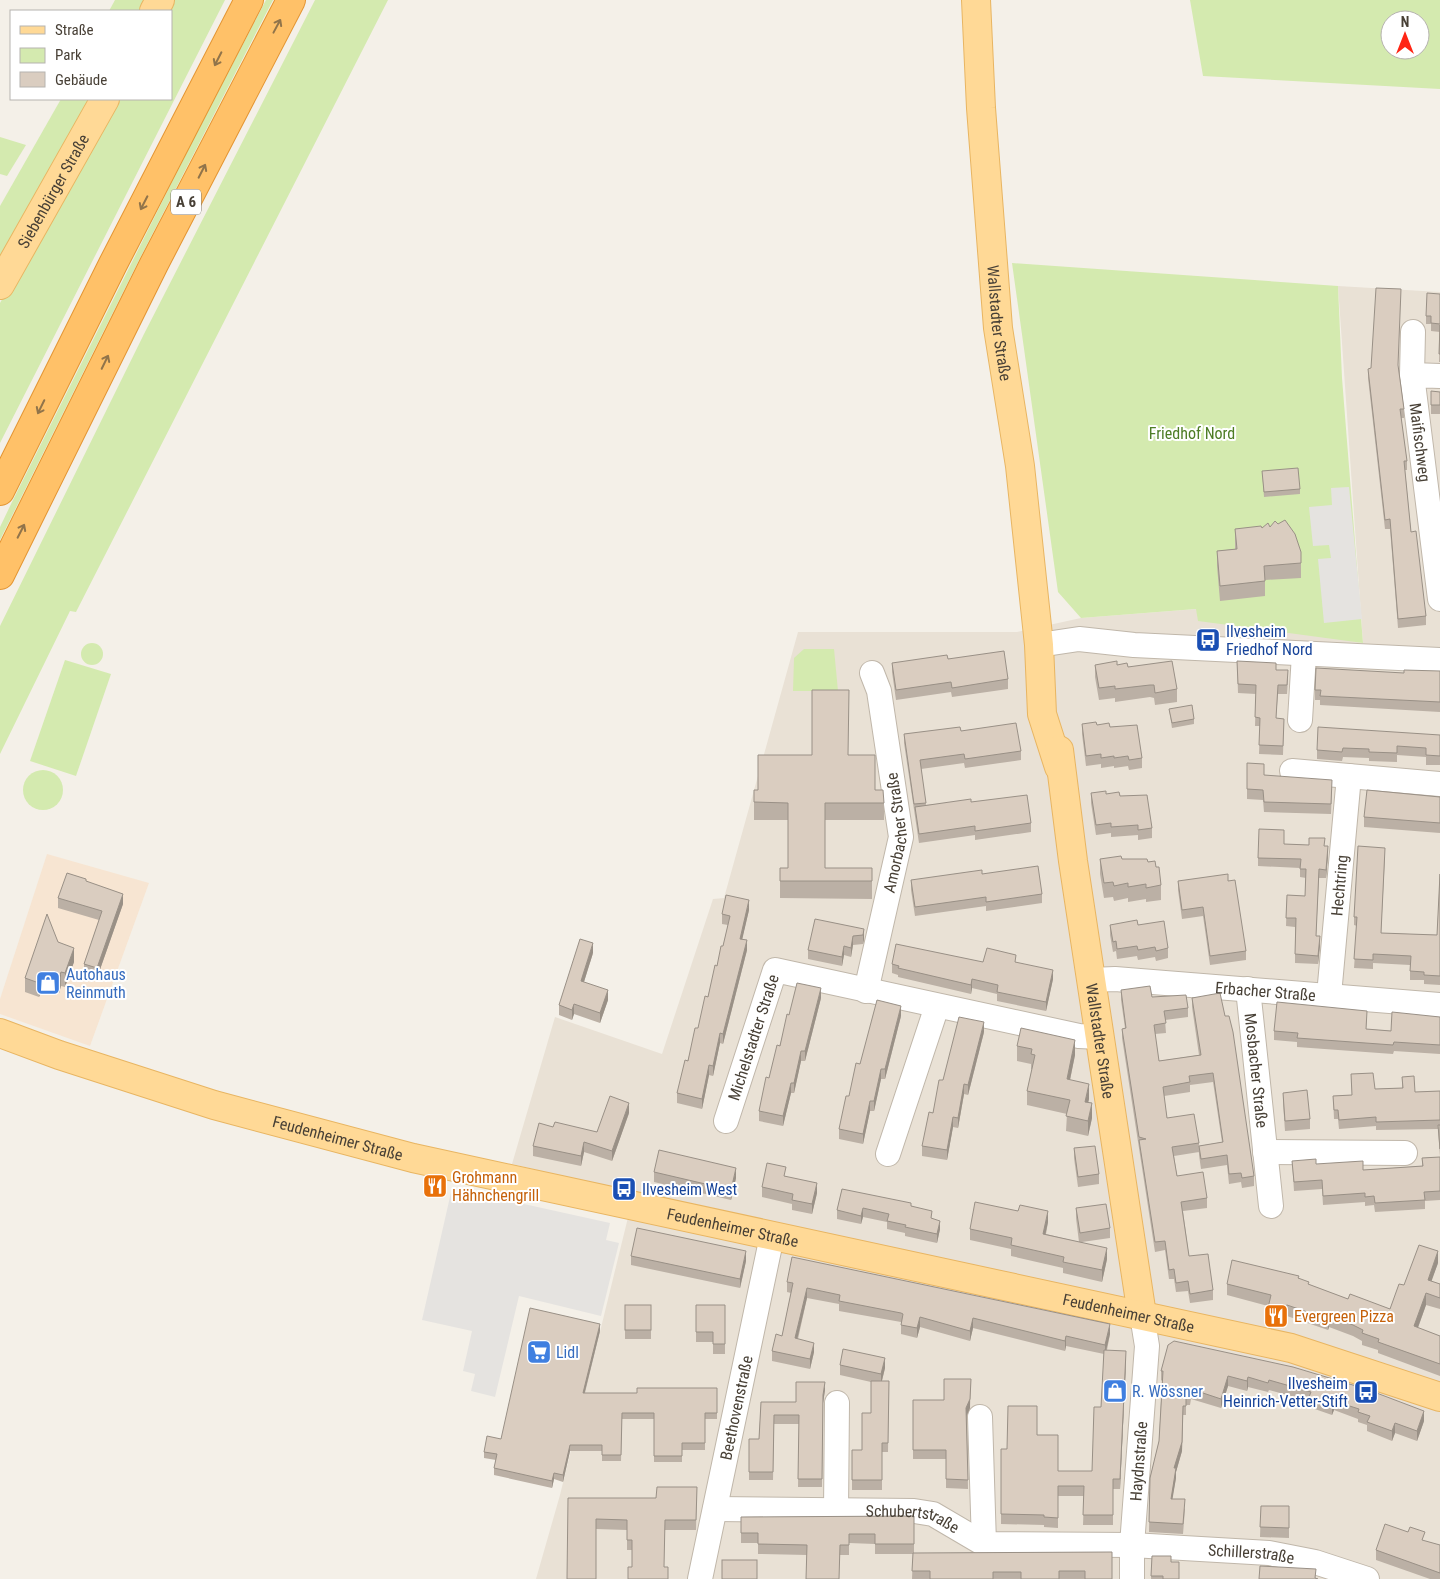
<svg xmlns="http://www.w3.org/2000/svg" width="1440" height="1579" font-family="'Roboto Condensed',sans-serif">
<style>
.residential{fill:#e9e1d5}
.commercial{fill:#f7e5d2}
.green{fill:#d4eaaf;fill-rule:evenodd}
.parking{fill:#e5e3e0}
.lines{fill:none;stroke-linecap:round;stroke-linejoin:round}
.minor-casing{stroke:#c0b7aa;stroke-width:26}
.major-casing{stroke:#e8b562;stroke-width:30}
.highway-casing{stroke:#e49532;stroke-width:30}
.minor{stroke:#fff;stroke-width:24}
.major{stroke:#ffd996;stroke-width:28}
.highway{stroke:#ffc168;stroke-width:28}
.wall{fill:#bbb0a5}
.shaded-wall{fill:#999086}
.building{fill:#dacdc0;stroke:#999086}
.oneway{stroke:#91744a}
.labels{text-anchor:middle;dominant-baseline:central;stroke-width:4;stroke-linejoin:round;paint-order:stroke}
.shield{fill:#fff;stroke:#7f7972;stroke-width:1}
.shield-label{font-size:15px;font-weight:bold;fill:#484036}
.street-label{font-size:16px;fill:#484036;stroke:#fff}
.park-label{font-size:16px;fill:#4e7d26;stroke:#fff}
.transit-label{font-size:16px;fill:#164399;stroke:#fff;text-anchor:start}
.shop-label{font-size:16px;fill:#366cbe;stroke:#fff;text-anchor:start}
.food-label{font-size:16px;fill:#c56008;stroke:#fff;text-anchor:start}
</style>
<rect width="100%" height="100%" fill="#f4f0e8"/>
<path class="residential" d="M1338,286L1440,292V1579H536L560,1495L634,1193L512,1164L555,1017L662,1054L713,899L724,898L798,632H1017L1081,618L1197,609L1363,643Z"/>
<path class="commercial" d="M47,854L149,883L90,1046L0,1014V999Z"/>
<g class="green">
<path d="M115,0H150L144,11H109Z"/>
<path d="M171,0H225L0,443V303L115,99H171V11H165Z"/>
<path d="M266,0H273L139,260L0,540V527L12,502L193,140Z"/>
<path d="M315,0H388L76,612L70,611L0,754V626L144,334Z"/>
<path d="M1190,0H1440V89L1203,76ZM1390,20H1420V50H1390Z"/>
<path d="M61,99H95L0,267V206Z"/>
<path d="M0,137L26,145L7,176L0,174Z"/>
<path d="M1012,263L1338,286L1342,378L1363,643L1198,621L1196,609L1081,618L1058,592Z"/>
<circle cx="92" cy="654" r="11"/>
<path d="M804,649H834L838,691H793L794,658Z"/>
<path d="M65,660L111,674L76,776L30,761Z"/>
<circle cx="43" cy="790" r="20"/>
</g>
<g class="parking">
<path d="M1349,487L1362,619L1324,623L1318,559L1331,558L1329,545L1313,546L1309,507L1332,505L1331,488Z"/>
<path d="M452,1188L610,1223L606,1240L619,1243L601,1316L519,1296L495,1397L471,1391L475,1374L463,1371L472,1331L422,1320Z"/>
</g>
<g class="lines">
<defs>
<g id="minor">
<path d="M1412,375L1413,332"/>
<path id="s1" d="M1440,376L1412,375L1440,599"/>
<path d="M1039,645L1079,639L1134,645L1440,660"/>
<path d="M1300,720L1304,654"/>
<path d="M1292,771L1440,784"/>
<path id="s2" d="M1091,980L1115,979L1440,1005"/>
<path id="s3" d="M1248,989L1271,1206"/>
<path id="s4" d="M866,991L901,837L879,691L872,673"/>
<path id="s5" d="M1329,995L1349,776"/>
<path id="s6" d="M726,1121L775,970L1079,1036L1099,1037"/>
<path d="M1265,1152L1405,1153"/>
<path d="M888,1154L937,1006"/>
<path d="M980,1417L984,1544"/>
<path id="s7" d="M715,1509L914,1511L933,1514L984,1544L1132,1545L1269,1553L1315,1562L1367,1579"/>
<path d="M836,1511L837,1403"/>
<path id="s8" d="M700,1579L772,1236"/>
<path id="s9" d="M1132,1579V1545L1147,1346L1142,1315"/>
</g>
<g id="major">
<path id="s10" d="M976,0L981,108L998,328L1020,466L1039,645L1042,714L1059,767"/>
<path d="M154,11L160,0"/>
<path id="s11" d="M0,285L105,99"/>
<path id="s12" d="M1059,750L1073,861L1142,1315"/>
<path id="s13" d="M0,1033L59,1055L214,1105L413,1158L1291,1348L1440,1397"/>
</g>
<g id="highway">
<path d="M0,491L113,264L249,0"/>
<path d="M0,575L154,264L291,0"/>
</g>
</defs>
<use href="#minor" class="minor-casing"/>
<use href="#major" class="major-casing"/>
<use href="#highway" class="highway-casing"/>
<use href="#minor" class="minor"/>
<use href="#major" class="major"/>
<use href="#highway" class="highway"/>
</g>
<g class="wall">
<path d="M1440,294V362H1439L1440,332L1431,331V324H1426V316Z"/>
<path d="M1398,368L1404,409V418H1401L1407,461V470H1405L1411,532L1426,616V625L1398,628L1390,529H1385L1368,378V369Z"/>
<path d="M1431,391L1440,392V414H1431Z"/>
<path d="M1262,471L1300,489V494L1264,497Z"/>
<path d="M1270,527L1301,552V578L1265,580V596L1220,601L1217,566V551L1235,549V529L1262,528Z"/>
<path d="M948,659L1008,679V689L952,697L951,692L896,700L892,672V663Z"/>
<path d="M1237,661L1276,670L1288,679L1287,694H1278L1276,718L1284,719L1283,755L1259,754L1260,726H1255L1256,694L1238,693Z"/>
<path d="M1095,665H1117L1128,667L1177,689V702L1155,705L1154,698L1150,697L1115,702V698L1099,700L1095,677Z"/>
<path d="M1440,671V712L1320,705V700H1315V690L1404,673Z"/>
<path d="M1169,709L1194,719V724L1172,728Z"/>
<path d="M1082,724L1110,727L1142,758V768L1129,770L1128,766L1114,768V766L1101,768V764L1086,766L1082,734Z"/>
<path d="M961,731L1021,751V760L965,768L964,763L921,769L926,805L971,802L1031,823V832L975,840V835L919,843L904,743V734Z"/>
<path d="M1440,735V765H1426V757L1397,755V762L1369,761V758L1343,757L1342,761L1317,759V750Z"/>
<path d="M848,755L884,803V820H825V868H872V899L780,898V868H788V820H754V790H758Z"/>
<path d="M1247,763L1264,775L1332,790L1331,814L1264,812L1263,800L1247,799Z"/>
<path d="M1091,793L1106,794L1120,796L1152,828V838L1138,840V835L1111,837V833L1096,835L1091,803Z"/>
<path d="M1440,797V833L1364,827V817Z"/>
<path d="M1284,844L1325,846L1328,855L1326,878H1319L1316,936L1320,945L1318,964L1295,963V927L1286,926L1287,895L1305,896L1306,878L1300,877V868L1258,866V858Z"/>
<path d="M1385,857L1381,933L1437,935L1440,874V985L1424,984V980H1410V965L1373,963V969L1354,968L1357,926L1354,925V917Z"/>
<path d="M1100,859H1122L1148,862L1156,867L1161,885V900L1146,902V899L1128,902V898L1114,901L1113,897L1104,898L1100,874Z"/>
<path d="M911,880L1042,894V903L986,911V906L915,916L911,890Z"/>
<path d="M1178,881H1228L1246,951V960L1210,965L1203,916L1182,919L1178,890Z"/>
<path d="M86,882L123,904L97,978L84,974V964L99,920L58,908V898Z"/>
<path d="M749,910L742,939L747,950L723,1044L720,1043L713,1076L709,1075L702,1109L677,1103V1093L698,1028L723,946L728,925L722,924V914Z"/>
<path d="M1110,925H1138L1168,948V958L1156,961L1155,957L1138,960L1137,956L1117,959L1116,951L1113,952L1110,935Z"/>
<path d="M864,929V939L863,944L853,945L851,957L844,955L842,966L808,959V950Z"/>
<path d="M58,942L74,962L65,987L61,986L59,993L52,990L50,995L41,992L39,997L25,992V978Z"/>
<path d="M593,953L584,982L608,1000L600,1023L574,1014L572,1020L559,1015V1005Z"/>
<path d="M983,962H1016L1053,979L1046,1011L997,1001V994L972,988L971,994L898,977V975L892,973V964Z"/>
<path d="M1121,990L1152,997L1188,1008V1017L1165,1020L1166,1033L1155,1034L1159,1061L1199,1055L1192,1007V998L1254,1176V1186L1242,1188L1241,1182L1229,1184L1227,1165L1201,1169L1199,1155V1146L1222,1142L1213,1082L1190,1085V1092L1164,1096L1167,1118L1199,1143V1152L1174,1156L1177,1176L1207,1198V1208L1183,1211L1189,1256L1213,1290V1300L1190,1303L1188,1291L1176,1292L1174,1279H1169L1165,1250L1155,1252L1122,1038V1029L1125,1028L1121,1000Z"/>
<path d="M821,998L805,1061H801L794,1093H791L783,1126L759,1121V1111L789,1015Z"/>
<path d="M901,1016L885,1079H881L874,1111H870L863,1144L839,1139V1129L860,1064Z"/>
<path d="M1440,1017V1054L1394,1051L1393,1054L1297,1047V1042L1274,1040V1031L1367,1020L1366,1029L1391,1031Z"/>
<path d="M984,1032L968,1095L964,1094L958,1128L953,1127L947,1160L922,1156V1146L943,1080Z"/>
<path d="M1017,1046L1075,1055L1070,1080L1089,1099L1088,1102L1092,1118L1088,1136L1066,1131L1067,1114L1027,1105V1091L1032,1069H1031V1064L1017,1061Z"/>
<path d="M1351,1074L1375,1089L1402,1088V1077L1415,1092L1440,1091V1200L1425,1201V1209L1375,1212L1374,1205L1365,1206V1202L1323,1205L1322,1189L1294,1191L1292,1161L1363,1170L1422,1166V1158L1440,1157L1438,1129L1376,1130V1126L1339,1129L1338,1119H1334L1333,1096L1352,1095Z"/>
<path d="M1283,1093L1310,1119V1129L1285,1131L1283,1103Z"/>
<path d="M629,1113L612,1161L584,1152L581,1166L533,1156V1146L553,1127L597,1132Z"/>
<path d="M1074,1148L1099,1174V1184L1078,1187L1074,1158Z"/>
<path d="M654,1172L736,1178L731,1200L654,1182Z"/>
<path d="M786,1176L817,1193L812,1214L792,1210V1204L762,1197V1187Z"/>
<path d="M842,1189L911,1206L932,1219L940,1229L937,1243L905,1236V1233L887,1229V1222L863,1217L861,1224L837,1219V1210Z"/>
<path d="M1076,1208L1110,1228V1238L1082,1242L1107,1259L1102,1282L1063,1273V1268L1011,1256V1249L970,1240V1229L1048,1222L1046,1234L1079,1242L1076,1218Z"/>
<path d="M631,1256L746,1261L740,1288L631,1265Z"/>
<path d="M1438,1263L1431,1281L1440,1284V1309L1426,1305L1418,1328L1440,1336V1376L1378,1353V1350L1362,1345V1341L1353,1336L1329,1327L1328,1330L1287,1316L1278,1322L1268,1319V1306L1227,1295V1284L1299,1278L1309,1285L1348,1299L1390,1309L1404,1285Z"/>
<path d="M787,1282L1110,1334L1107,1350L1126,1362L1120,1489H1113V1525H1083L1084,1496H1058V1528L1044,1527V1525L1001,1524V1449H1007L1037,1435L1058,1471H1092L1101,1407L1104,1354L1066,1346L1065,1351L973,1328L970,1341L920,1327L917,1338L901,1334V1322L839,1311V1304L807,1298L798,1339L814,1352L810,1369L772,1361V1351L782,1336L791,1293L787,1292Z"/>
<rect x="625" y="1305" width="26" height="34"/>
<path d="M696,1305H725V1354H713V1342H696Z"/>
<path d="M600,1331L585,1393H637L717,1388V1419H705V1450H682V1462H654V1419H622L621,1461H602V1451H570L563,1482L554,1479L552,1488L494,1475V1468L496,1460L484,1458V1452L501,1439Z"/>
<path d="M1168,1345L1424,1421L1417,1441L1395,1433L1392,1441L1367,1431V1425L1358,1422V1419L1334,1410L1332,1415L1309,1407V1401L1269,1390L1268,1392L1248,1387L1247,1391L1228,1386L1221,1408L1191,1399L1190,1405H1186V1415H1183L1182,1451L1176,1472V1478L1172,1499L1185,1509L1183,1534L1149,1532L1150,1478L1159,1441L1162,1381L1161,1380V1371Z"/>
<path d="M840,1365L885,1368L882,1381H889L888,1452H882V1490H852V1450H862L871,1413V1382L840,1375Z"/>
<path d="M971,1379L970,1408L967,1417L968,1489L946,1488V1459H913V1400H944Z"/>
<path d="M825,1390L823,1403L822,1487H798L799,1424H774L773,1480H749V1439H759L761,1402H796Z"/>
<path d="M697,1487L696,1530H665L632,1567V1550H627V1530L596,1529L568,1498H656Z"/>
<path d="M1261,1506H1289V1538L1260,1537Z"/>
<path d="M914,1516V1553L1112,1552V1579H912L913,1554H875V1544L849,1543V1555H807L758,1554V1543H741V1517Z"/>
<path d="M1425,1541L1440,1545V1579H1430L1376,1560V1550Z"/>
<path d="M1152,1556L1171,1562L1179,1579H1151Z"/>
</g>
<g class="shaded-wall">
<path d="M1328,846V855L1326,878V870Z"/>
<path d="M123,894V904L97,978V968Z"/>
<path d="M749,900V910L740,949V939Z"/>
<path d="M864,929V939L863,944V935Z"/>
<path d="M853,936V945L851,957V948Z"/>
<path d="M1320,936V945L1318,964V956Z"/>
<path d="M747,940V950L723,1044V1034Z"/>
<path d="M593,943V953L581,991V981Z"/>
<path d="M844,946V955L842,966V957Z"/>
<path d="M74,948V962L65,987V973Z"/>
<path d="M1053,970V979L1046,1011V1002Z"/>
<path d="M61,972V986L59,993V979Z"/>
<path d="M52,976V990L50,995V981Z"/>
<path d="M41,978V992L39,997V983Z"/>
<path d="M972,979V988L971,994V985Z"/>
<path d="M821,988V998L805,1061V1051Z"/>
<path d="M608,990V1000L600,1023V1013Z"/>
<path d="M574,1004V1014L572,1020V1010Z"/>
<path d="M901,1006V1016L885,1079V1069Z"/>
<path d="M984,1022V1032L968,1095V1085Z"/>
<path d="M720,1033V1043L713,1076V1066Z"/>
<path d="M1075,1040V1055L1067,1094V1079Z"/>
<path d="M801,1051V1061L794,1093V1083Z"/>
<path d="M709,1065V1075L702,1109V1099Z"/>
<path d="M881,1069V1079L874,1111V1101Z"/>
<path d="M791,1083V1093L783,1126V1116Z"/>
<path d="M964,1084V1094L958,1128V1118Z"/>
<path d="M1089,1084V1099L1085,1117V1102Z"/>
<path d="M870,1101V1111L863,1144V1134Z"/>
<path d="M629,1103V1113L612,1161V1151Z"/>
<path d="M1092,1103V1118L1088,1136V1121Z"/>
<path d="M953,1117V1127L947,1160V1150Z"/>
<path d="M584,1142V1152L581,1166V1156Z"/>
<path d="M736,1168V1178L731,1200V1190Z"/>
<path d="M817,1183V1193L812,1214V1204Z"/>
<path d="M863,1208V1217L861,1224V1216Z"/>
<path d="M1048,1211V1222L1043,1245V1234Z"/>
<path d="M940,1221V1229L937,1243V1234Z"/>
<path d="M1107,1248V1259L1102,1282V1270Z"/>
<path d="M746,1251V1261L740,1288V1279Z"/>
<path d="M1438,1251V1263L1428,1291V1280Z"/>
<path d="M807,1288V1298L795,1348V1338Z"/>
<path d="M1426,1293V1305L1414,1338V1326Z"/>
<path d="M1287,1305V1316L1278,1322V1310Z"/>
<path d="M1329,1316V1327L1328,1330V1319Z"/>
<path d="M920,1317V1327L917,1338V1328Z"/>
<path d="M973,1318V1328L970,1341V1331Z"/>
<path d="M600,1324V1331L583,1399V1393Z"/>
<path d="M1110,1324V1334L1105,1355V1345Z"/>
<path d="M1066,1336V1346L1065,1351V1341Z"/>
<path d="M814,1343V1352L810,1369V1359Z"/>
<path d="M1126,1351V1362L1120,1489V1479Z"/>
<path d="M885,1358V1368L881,1384V1374Z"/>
<path d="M1228,1376V1386L1221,1408V1399Z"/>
<path d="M1248,1377V1387L1247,1391V1381Z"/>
<path d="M825,1382V1390L823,1403L822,1487L823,1395Z"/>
<path d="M970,1399V1408L966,1417V1408Z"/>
<path d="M1334,1401V1410L1332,1415V1405Z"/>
<path d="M1183,1406L1182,1451L1176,1472V1478L1171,1508V1499L1174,1468Z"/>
<path d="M1424,1411V1421L1417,1441V1431Z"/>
<path d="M1395,1423V1433L1392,1441V1431Z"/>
<path d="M570,1445V1451L563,1482V1475Z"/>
<path d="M554,1473V1479L552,1488V1481Z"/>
</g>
<g class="building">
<path d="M1376,288L1401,289L1398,365L1404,409H1400L1407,461H1404L1411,532L1416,531L1426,616L1398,619L1390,519L1385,520L1368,369L1371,368Z"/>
<path d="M1427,293L1440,294V324L1431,323V316H1426Z"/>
<path d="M1440,325V354H1439Z"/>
<path d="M1431,391L1440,392V405H1431Z"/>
<path d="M1298,468L1300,489L1264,492L1262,471Z"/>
<path d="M1285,520L1295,534L1301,552V563L1264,566L1265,581L1220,586L1217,551L1237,549L1235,529L1261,526L1262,528L1268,523L1270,527L1275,521L1278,524Z"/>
<path d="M1004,651L1008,679L952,688L951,682L896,690L892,663L947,655L948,659Z"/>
<path d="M1117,661V665L1127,663L1128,667L1172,661L1177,689L1155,693L1154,685H1150L1115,689V686L1099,688L1095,665Z"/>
<path d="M1237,661L1276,663V670H1288L1287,685H1278L1276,718L1284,719L1283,746L1259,745L1260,718L1255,717L1256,685L1238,684Z"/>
<path d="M1316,668L1404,673V670L1440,671V702L1320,696L1321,690H1315Z"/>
<path d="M812,690H849L848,755H875V790H883L884,803H825V868H872V881H780V868H788V803L754,802V790H758V755H812Z"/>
<path d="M1192,705L1194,719L1172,723L1169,709Z"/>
<path d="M1096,722L1097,725L1109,723L1110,727L1137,725L1142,758L1129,760L1128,756L1114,758V756L1101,758V754L1086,756L1082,724Z"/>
<path d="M1016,723L1021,751L965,759L964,754L920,760L926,803L914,804L904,734L960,727L961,731Z"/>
<path d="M1318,727L1440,735V756L1426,755V748L1397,746V753L1369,752V749L1343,748L1342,752L1317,750Z"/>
<path d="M1247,763L1264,764V775L1332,780L1331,804L1264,802L1263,790L1247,789Z"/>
<path d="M1367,790L1440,797V823L1364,817Z"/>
<path d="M1106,791V794L1119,792L1120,796L1147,795L1152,828L1138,830V825L1111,827V823L1096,825L1091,793Z"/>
<path d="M1027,795L1031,823L975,831V826L919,834L915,807L971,799V802Z"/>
<path d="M1259,829L1284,830V844L1309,845V838H1325L1324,846H1328L1326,870L1319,869L1316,936H1320L1318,956L1295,954L1296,918H1286L1287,895L1305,896L1306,869H1300L1301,859L1258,858Z"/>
<path d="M1358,846L1385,848L1381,933L1437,935L1440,874V976L1424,975V972L1410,971L1411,956L1373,954V960L1354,959L1357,917H1354Z"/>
<path d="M1121,856L1122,859H1147L1148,862L1155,861L1156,867H1159L1161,885L1146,888V884L1128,887V883L1114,886L1113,882L1104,883L1100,859Z"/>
<path d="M1038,866L1042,894L986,902V897L915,907L911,880L982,870V874Z"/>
<path d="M67,873L86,879V881L123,894L97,968L84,964L102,911L58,898Z"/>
<path d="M1228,874V881L1235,880L1246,951L1210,956L1203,907L1182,910L1178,881Z"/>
<path d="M726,895L749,900L740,939L747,940L723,1034L720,1033L713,1066L709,1065L702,1099L677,1093L685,1060L688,1061L695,1028H698L705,996L708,997L715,965L717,966L721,946H723L730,916L722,914Z"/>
<path d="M47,914L58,942L74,948L65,973L61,972L59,979L52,976L50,981L41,978L39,983L25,978Z"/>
<path d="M815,919L864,929L863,935L853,936L851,948L844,946L842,957L808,950Z"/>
<path d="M1137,920L1138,925L1164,921L1168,948L1156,951L1155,947L1138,950L1137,946L1117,949L1116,941L1113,942L1110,925Z"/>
<path d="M580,939L593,943L581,981L608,990L600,1013L574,1004L572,1010L559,1005Z"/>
<path d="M896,944L983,962L987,948L1016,955L1015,962L1053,970L1046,1002L997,992L998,985L972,979L971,985L898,968L899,966L892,964Z"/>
<path d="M797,983L821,988L805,1051H801L794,1083H791L783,1116L759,1111L766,1077L769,1078L777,1045L780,1046L787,1014L789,1015Z"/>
<path d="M1150,986L1152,997L1186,995L1188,1008L1164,1011L1166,1023L1154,1025L1159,1061L1201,1055L1192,998L1220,993L1225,1016H1229L1233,1032L1254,1176L1242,1178L1241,1173L1229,1174L1227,1155L1201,1159L1199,1146L1223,1142L1213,1073L1189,1076L1190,1082L1163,1087L1167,1118L1194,1114L1199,1143L1172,1147L1177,1176L1203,1172L1207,1198L1181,1202L1189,1256L1208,1254L1213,1290L1190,1294L1188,1281L1176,1283L1174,1269L1169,1270L1165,1241L1155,1242L1139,1140L1146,1139L1139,1137L1122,1029L1126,1028L1121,990Z"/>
<path d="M877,1000L901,1006L885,1069H881L874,1101H870L863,1134L839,1129L846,1096H849L856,1063L860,1064Z"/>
<path d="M1277,1002L1367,1011L1366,1029L1391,1031L1392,1012L1440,1017V1045L1394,1042L1393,1045L1297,1038L1298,1033L1274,1031Z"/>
<path d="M959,1017L984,1022L968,1085L964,1084L958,1118L953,1117L947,1150L922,1146L929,1112L933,1113L939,1080H943Z"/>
<path d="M1021,1028L1075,1040L1067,1079L1089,1084L1085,1102L1092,1103L1088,1121L1066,1116L1070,1100L1027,1091L1035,1055L1031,1054L1032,1049L1017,1046Z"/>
<path d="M1373,1073L1375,1089L1403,1088L1402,1077L1414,1076L1415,1092L1440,1091V1120L1376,1122V1117L1339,1120L1338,1110H1334L1333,1096L1352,1095L1351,1074Z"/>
<path d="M1307,1090L1310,1119L1285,1121L1283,1093Z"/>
<path d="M610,1096L629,1103L612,1151L584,1142L581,1156L533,1146L539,1123L553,1127L555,1122L597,1132Z"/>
<path d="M1438,1125H1440V1149Z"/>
<path d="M1095,1146L1099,1174L1078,1177L1074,1148Z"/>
<path d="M659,1150L736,1168L731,1190L654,1172Z"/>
<path d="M1440,1157V1191L1424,1192L1425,1200L1375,1203L1374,1196L1365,1197V1193L1323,1196L1322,1180L1294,1182L1292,1161L1316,1159V1164L1363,1161V1170L1423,1166L1422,1158Z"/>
<path d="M767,1163L786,1167L784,1176L817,1183L812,1204L792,1200L793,1194L762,1187Z"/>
<path d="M842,1189L911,1203V1206L932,1211L931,1218L940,1221L937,1234L905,1227L906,1225L887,1221L889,1214L863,1208L861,1216L837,1210Z"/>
<path d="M975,1202L1018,1211L1020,1205L1048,1211L1043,1234L1107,1248L1102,1270L1063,1262L1064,1257L1011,1245L1012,1238L970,1229Z"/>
<path d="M1106,1204L1110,1228L1080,1233L1076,1208Z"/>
<path d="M637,1228L746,1251L740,1279L631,1256Z"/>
<path d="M1419,1245L1438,1251L1428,1280L1440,1284V1298L1426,1293L1414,1326L1440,1336V1364L1378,1342L1379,1339L1362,1333L1363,1330L1353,1325L1329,1316L1328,1319L1287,1305L1278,1310L1268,1308L1271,1295L1227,1284L1232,1260L1299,1276L1298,1278L1309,1282L1308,1284L1348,1299L1350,1294L1390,1309L1399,1284L1404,1285Z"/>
<path d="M792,1257L1110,1324L1105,1345L1066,1336L1065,1341L973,1318L970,1331L920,1317L917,1328L901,1325L903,1314L901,1313L839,1301L840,1295L807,1288L795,1338L814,1343L810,1359L772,1351L776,1334L782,1336L793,1283L787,1282Z"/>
<rect x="625" y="1305" width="26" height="25"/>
<path d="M696,1305H725V1344H713V1332H696Z"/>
<path d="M530,1308L600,1324L583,1393H637V1388H717V1413H705V1443H682V1456H654V1413H622L621,1455H602V1445H570L563,1475L554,1473L552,1481L494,1468L497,1454L484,1452L487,1436L501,1439Z"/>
<path d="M1174,1341L1293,1367L1366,1389L1424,1411L1417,1431L1395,1423L1392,1431L1367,1422L1370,1416L1358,1412L1359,1409L1334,1401L1332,1405L1309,1397L1311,1392L1269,1380L1268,1383L1248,1377L1247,1381L1228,1376L1221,1399L1191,1389L1190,1395H1186V1406H1183L1182,1442L1174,1468H1176L1171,1499H1185L1183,1524L1149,1522L1150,1478L1159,1441L1163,1371H1161L1168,1345Z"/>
<path d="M843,1349L885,1358L881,1374L840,1365Z"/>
<path d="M1104,1350L1126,1351L1120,1479H1113V1515H1083L1084,1486H1058V1518L1044,1517V1515L1001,1514V1449H1007L1008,1406H1037V1435H1058V1471H1092L1094,1407H1101Z"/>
<path d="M944,1379H971L970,1399L966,1408L968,1480L946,1479V1450H913V1400H944Z"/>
<path d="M871,1381H889L888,1443H882V1480H852V1450H862V1413H871Z"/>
<path d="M796,1382H825L823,1395L822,1479H798L799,1415H774L773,1472H749V1439H759L761,1402H796Z"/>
<path d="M657,1487H697L696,1520H665L664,1567H668V1579H628V1567H632V1540H627V1520L596,1519V1579H567L568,1498H656Z"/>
<path d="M1261,1506H1289V1528L1260,1527Z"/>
<path d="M914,1516V1544H875V1534H849V1545H840L839,1579H806L807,1545L758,1544V1533H741V1517Z"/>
<path d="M1385,1524L1408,1532L1410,1527L1425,1532L1422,1540L1440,1545V1573L1376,1550Z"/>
<path d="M1112,1552V1579H1085V1571H1059V1579H1021V1572H993V1579H930V1571H912L913,1553Z"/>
<path d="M1152,1556H1171V1562H1179V1579H1163V1576H1151Z"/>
<rect x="722" y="1560" width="35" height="19"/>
<path d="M1260,1566L1316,1569L1315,1578L1318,1579H1259Z"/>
</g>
<defs><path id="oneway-shaft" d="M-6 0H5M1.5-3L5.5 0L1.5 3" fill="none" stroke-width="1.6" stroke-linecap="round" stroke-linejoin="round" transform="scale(1.25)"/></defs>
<g class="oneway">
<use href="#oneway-shaft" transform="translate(277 26) rotate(-62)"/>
<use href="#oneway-shaft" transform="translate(218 59) rotate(117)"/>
<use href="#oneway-shaft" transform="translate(202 171) rotate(-63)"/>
<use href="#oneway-shaft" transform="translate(144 203) rotate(117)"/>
<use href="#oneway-shaft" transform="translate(105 362) rotate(-64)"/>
<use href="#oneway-shaft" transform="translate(41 407) rotate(116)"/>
<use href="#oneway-shaft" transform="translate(21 531) rotate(-63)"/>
</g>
<defs>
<symbol id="bus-square" viewBox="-11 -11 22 22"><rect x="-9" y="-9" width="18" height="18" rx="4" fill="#1a4fb4" stroke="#fff"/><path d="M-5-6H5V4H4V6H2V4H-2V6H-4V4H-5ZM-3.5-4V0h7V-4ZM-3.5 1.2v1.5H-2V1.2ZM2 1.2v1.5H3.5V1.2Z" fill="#fff"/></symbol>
<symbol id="shop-square" viewBox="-11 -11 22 22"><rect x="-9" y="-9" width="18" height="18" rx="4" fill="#3f7fe0" stroke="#fff"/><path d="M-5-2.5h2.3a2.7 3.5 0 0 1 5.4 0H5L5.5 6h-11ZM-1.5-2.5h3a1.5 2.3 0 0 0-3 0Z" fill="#fff"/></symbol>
<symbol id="restaurant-square" viewBox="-11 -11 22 22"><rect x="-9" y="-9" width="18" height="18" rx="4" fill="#e8710a" stroke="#fff"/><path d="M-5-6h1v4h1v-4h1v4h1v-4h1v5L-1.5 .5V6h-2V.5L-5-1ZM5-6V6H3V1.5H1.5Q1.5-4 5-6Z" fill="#fff"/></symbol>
<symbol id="supermarket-square" viewBox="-11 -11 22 22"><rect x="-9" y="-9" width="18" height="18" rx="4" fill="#3f7fe0" stroke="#fff"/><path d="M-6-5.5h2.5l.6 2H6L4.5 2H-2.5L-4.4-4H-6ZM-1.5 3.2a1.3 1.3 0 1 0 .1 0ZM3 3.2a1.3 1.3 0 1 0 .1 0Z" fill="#fff"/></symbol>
</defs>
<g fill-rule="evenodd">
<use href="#bus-square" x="1194" y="626" width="28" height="28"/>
<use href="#shop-square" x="34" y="969" width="28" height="28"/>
<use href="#restaurant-square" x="421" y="1172" width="28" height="28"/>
<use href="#bus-square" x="610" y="1175" width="28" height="28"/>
<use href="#restaurant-square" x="1262" y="1302" width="28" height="28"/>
<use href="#supermarket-square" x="525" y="1338" width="28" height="28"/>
<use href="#shop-square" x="1101" y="1377" width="28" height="28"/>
<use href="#bus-square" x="1352" y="1378" width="28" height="28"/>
</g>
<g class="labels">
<rect class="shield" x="171" y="189.5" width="30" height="25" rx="4"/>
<g class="shield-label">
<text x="186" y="202">A 6</text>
</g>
<g class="street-label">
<text stroke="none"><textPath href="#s11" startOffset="108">Siebenbürger Straße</textPath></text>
<text stroke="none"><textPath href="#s10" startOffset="324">Wallstadter Straße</textPath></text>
<text stroke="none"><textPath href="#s1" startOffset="96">Maifischweg</textPath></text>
<text stroke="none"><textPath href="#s4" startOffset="162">Amorbacher Straße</textPath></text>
<text stroke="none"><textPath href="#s5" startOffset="110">Hechtring</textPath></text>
<text stroke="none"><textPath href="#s2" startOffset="175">Erbacher Straße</textPath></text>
<text stroke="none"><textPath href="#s6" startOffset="88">Michelstadter Straße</textPath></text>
<text stroke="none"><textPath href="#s12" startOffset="294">Wallstadter Straße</textPath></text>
<text stroke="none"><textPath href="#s3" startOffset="82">Mosbacher Straße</textPath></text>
<text stroke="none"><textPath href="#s13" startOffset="354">Feudenheimer Straße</textPath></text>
<text stroke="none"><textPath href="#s13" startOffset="759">Feudenheimer Straße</textPath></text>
<text stroke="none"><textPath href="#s13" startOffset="1164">Feudenheimer Straße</textPath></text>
<text stroke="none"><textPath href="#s8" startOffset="175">Beethovenstraße</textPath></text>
<text stroke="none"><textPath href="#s9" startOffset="118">Haydnstraße</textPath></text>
<text stroke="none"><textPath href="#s7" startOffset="199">Schubertstraße</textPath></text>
<text stroke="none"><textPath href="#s7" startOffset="545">Schillerstraße</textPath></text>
</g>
<g class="park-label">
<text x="1192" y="433">Friedhof Nord</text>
</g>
<g class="transit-label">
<text x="1226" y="631">Ilvesheim<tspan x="1226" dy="18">Friedhof Nord</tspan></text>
<text x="642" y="1189">Ilvesheim West</text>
<text x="1348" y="1383" text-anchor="end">Ilvesheim<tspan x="1348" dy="18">Heinrich-Vetter-Stift</tspan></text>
</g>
<g class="shop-label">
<text x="66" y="974">Autohaus<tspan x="66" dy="18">Reinmuth</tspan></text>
<text x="556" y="1352">Lidl</text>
<text x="1132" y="1391">R. Wössner</text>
</g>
<g class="food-label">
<text x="452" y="1177">Grohmann<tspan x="452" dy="18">Hähnchengrill</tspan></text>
<text x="1294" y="1316">Evergreen Pizza</text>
</g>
</g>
<rect x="10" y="10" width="162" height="90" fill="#ffffff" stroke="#b6b3af"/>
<rect x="20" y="26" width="25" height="8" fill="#ffd996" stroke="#b6b3af"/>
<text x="55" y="35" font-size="15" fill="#484036">Straße</text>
<rect x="20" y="48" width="25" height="15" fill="#d4eaaf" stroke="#b6b3af"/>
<text x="55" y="60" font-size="15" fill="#484036">Park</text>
<rect x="20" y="72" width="25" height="15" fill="#dacdc0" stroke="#b6b3af"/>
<text x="55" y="85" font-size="15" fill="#484036">Gebäude</text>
<g transform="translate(1405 35)"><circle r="24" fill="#ffffff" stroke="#b6b3af"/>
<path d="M0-4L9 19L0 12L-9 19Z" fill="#ff2514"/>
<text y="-8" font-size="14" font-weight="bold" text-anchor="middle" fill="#484036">N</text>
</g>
</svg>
